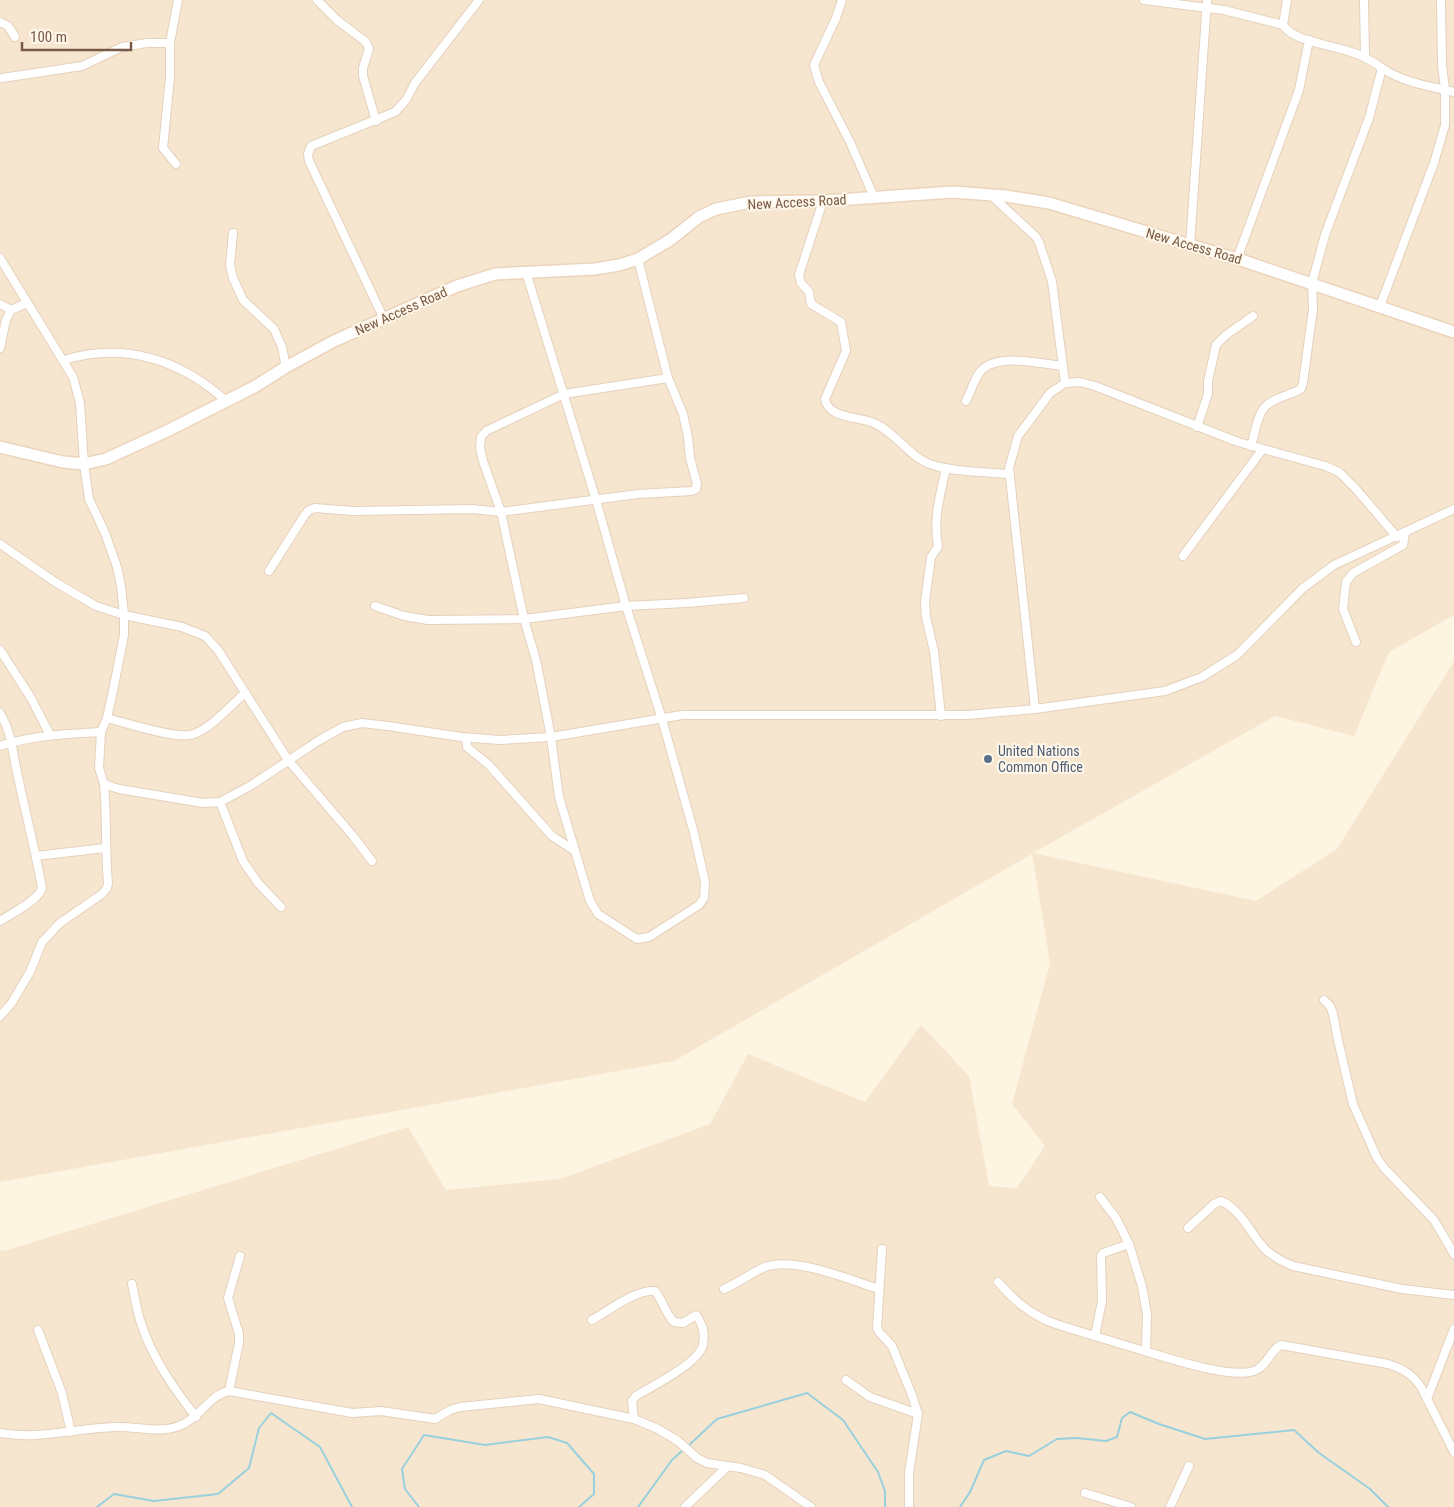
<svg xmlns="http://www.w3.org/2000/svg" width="1454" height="1507" font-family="'Roboto Condensed',sans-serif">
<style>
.residential{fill:#f7e6cf}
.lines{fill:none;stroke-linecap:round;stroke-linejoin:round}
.stream{stroke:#99d0dd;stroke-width:2}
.minor-casing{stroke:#e4d1bd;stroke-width:10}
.secondary-casing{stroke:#ecd4bc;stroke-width:14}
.minor{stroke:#fff;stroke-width:8}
.secondary{stroke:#fff;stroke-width:11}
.service-dot{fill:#5c6f8a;stroke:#fff8ea;stroke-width:2}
.labels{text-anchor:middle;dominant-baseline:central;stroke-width:4;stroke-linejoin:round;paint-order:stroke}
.street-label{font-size:14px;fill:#795a46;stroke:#fff8ea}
.service-label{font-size:14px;fill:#4e5e75;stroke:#fff8ea;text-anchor:start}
</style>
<rect width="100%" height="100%" fill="#fef4e2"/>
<path class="residential" d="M0,0H1454V615L1389,652L1354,736L1275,716L1033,853L1256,901L1337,849L1454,661V1507H0V1250L4,1251L408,1127L446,1190L560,1179L710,1124L748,1054L865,1102L921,1025L969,1076L989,1186L1017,1188L1045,1146L1012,1104L1050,963L1032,854L674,1061L0,1182Z"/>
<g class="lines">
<g class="stream">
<path d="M687,1447L717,1419L807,1393L843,1420L878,1472L885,1491V1507"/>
<path d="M97,1507L114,1494L154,1501L218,1494L249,1468L259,1428L271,1413L320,1447L352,1507"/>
<path d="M419,1507L405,1489L402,1469L424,1435L485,1445L548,1437L567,1443L594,1474V1494L579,1507"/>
<path d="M638,1507L672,1460L683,1450"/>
<path d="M960,1507L970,1492L984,1460L1006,1451L1029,1456L1057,1439L1077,1438L1106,1441L1117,1437L1122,1418L1130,1412L1159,1424L1205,1439L1294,1430L1319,1453L1370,1489L1388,1507"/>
</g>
<defs>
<g id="minor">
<path d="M317,0L337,20L366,42L369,49L363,68V76L376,121"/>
<path d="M842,0L836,18L814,65L819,82L850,142L874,197"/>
<path d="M1144,0L1224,10L1283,25"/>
<path d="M1287,0L1283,25C1294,42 1332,45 1351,52C1363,55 1372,61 1382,68"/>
<path d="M1364,0L1365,57"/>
<path d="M0,22L8,26L15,37"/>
<path d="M2,78L82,66L122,47L147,43H170"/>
<path d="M176,164L163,148L170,77V43L178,0"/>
<path d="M991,195L1036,237L1039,242L1052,281L1065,383"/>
<path d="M823,201L799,275L801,283L809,292L811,304L841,322L846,351L825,399C828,419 859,416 874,423C896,432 909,458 933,465C952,472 988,472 1009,474"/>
<path d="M233,233L230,265L233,278L243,300L274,329L282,347L286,367"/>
<path d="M1190,245L1207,0"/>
<path d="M0,258L73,377L80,403L84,464L89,499L105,533L117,567L121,586L124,615V635L114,686L107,718L101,732L99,768L104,784L119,789L203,803L220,802L250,786L318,741L343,727L362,723L388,726L461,737L500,740L551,737L682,715H967L1035,709L1165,691L1202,677L1237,655L1303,588L1334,565L1454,509"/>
<path d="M1237,259L1299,90L1309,40"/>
<path d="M526,272L596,500L626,606L662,719L694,833L705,882L704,898L699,905L649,937L637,939L598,914L590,901L559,797L551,737L536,660L524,619L501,512L483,461L480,448L481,437L486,431L564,394L668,378"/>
<path d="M0,304L11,310"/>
<path d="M1380,306L1434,163L1445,125V89L1442,65L1441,0"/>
<path d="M384,319L309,161L308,154L311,146L395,112L406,100L415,83L479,0"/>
<path d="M0,348L6,320L11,310L27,303"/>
<path d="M64,360C124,342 179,359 225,400"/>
<path d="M966,401C971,391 974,380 980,372C995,352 1041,364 1063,366"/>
<path d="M1197,427L1208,394V381L1216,345L1226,335L1253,316"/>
<path d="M1251,446C1255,434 1257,413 1267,405C1275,398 1288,395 1297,391L1301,389L1303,383L1313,309L1312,283L1325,235L1369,118L1382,68C1404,83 1429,86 1454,92"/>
<path d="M0,544L55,582L96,606L124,615L182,627L205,636L218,650L288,760L353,836L372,861"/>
<path d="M1183,556L1262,450"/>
<path d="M269,571L304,516L309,510L315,508L353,511L472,509L501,512L638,494L692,491L696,489L697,484L690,458L688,437L683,414L668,378L638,259"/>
<path d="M375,606L404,616L428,620L524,619L626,606L686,603L744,598"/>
<path d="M1356,642L1343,609L1346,582L1353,573L1403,545L1405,533"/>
<path d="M0,650L31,698L50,735"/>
<path d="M1035,709L1009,468L1018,436L1050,393L1065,383L1080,382L1095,386L1238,442L1325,466L1339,472L1356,489L1397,537"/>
<path d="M0,713C12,733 12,750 17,772C25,811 35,849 42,888C39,900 11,914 0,921"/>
<path d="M941,716L934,651L926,617L925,602L931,557L938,547C933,518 940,496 946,468"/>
<path d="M107,718C126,723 172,738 190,735C209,731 231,705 245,693"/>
<path d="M466,738L467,747L489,765L552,836L575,851"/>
<path d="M0,746C33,735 67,734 101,732"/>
<path d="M220,802L243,861L258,883L281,907"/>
<path d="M36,856L105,848"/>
<path d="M1324,1000L1330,1006L1333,1014L1338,1040L1353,1104L1377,1158L1385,1169L1434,1220L1454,1254"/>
<path d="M0,1016L11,1004L30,972L42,942L60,923L102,894L107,888L108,883C105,850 107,817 104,784"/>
<path d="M1100,1197L1116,1218L1129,1244L1142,1286L1147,1314L1146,1351"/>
<path d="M1188,1228L1214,1204L1221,1201C1242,1210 1251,1235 1266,1250C1274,1257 1283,1262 1293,1266L1402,1289L1454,1295"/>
<path d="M882,1249L877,1328L879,1332L892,1346L912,1395L918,1414L909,1473V1507"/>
<path d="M998,1282C1013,1299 1026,1311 1048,1321C1072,1330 1099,1337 1124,1345C1153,1353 1228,1380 1254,1371C1267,1367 1270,1350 1281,1345L1388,1364C1403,1369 1412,1374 1421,1387L1454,1452"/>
<path d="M132,1284C135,1298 137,1313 142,1326C153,1359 175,1390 196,1417"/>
<path d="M724,1289C738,1283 751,1273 765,1267C794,1256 850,1280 879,1289"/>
<path d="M592,1320C608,1311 636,1289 655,1291C663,1301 665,1313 674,1322L683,1323L696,1315C700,1319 701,1324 703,1329C704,1334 704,1340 703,1345C698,1364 652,1386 636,1396L632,1401L634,1419"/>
<path d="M38,1330L62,1393L71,1432"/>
<path d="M1095,1336L1102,1301L1101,1256L1103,1253L1129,1244"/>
<path d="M846,1380L870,1397L918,1414"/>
<path d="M229,1391L239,1343V1334L228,1298L240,1256"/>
<path d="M1427,1399L1454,1329"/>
<path d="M0,1433C38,1440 76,1428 115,1427C137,1426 158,1434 179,1426C199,1419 209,1395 229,1391L352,1413L381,1411L435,1419L450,1410L460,1407L539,1399L634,1419L658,1429L678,1441L697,1458L707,1463L741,1468L765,1475L811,1507"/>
<path d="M1085,1493L1131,1507"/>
<path d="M685,1507L728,1466"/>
<path d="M1170,1507L1189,1466"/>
</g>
<path id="secondary" d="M0,447L63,462L84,464L106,459L169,430L254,387L286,367L334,341L457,286L495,274L595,269L619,265L638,259L670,240L699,217L716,209L751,202L823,201L953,192L1006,196L1049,203L1244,261L1454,332"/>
</defs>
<use href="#minor" class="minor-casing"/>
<use href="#secondary" class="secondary-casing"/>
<use href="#minor" class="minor"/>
<use href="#secondary" class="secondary"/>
</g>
<circle class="service-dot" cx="988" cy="759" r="5"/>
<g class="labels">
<g class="street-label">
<text transform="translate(797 202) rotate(-3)">New Access Road</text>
<text transform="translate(1194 246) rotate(16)">New Access Road</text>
<text transform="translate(401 311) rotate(-24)">New Access Road</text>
</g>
<g class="service-label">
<text x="998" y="751">United Nations<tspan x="998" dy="16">Common Office</tspan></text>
</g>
</g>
<path d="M22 42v8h109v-8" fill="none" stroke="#795a46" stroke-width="2.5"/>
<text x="30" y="42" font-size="15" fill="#795a46" stroke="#fff8ea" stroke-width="4" paint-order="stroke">100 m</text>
</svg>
